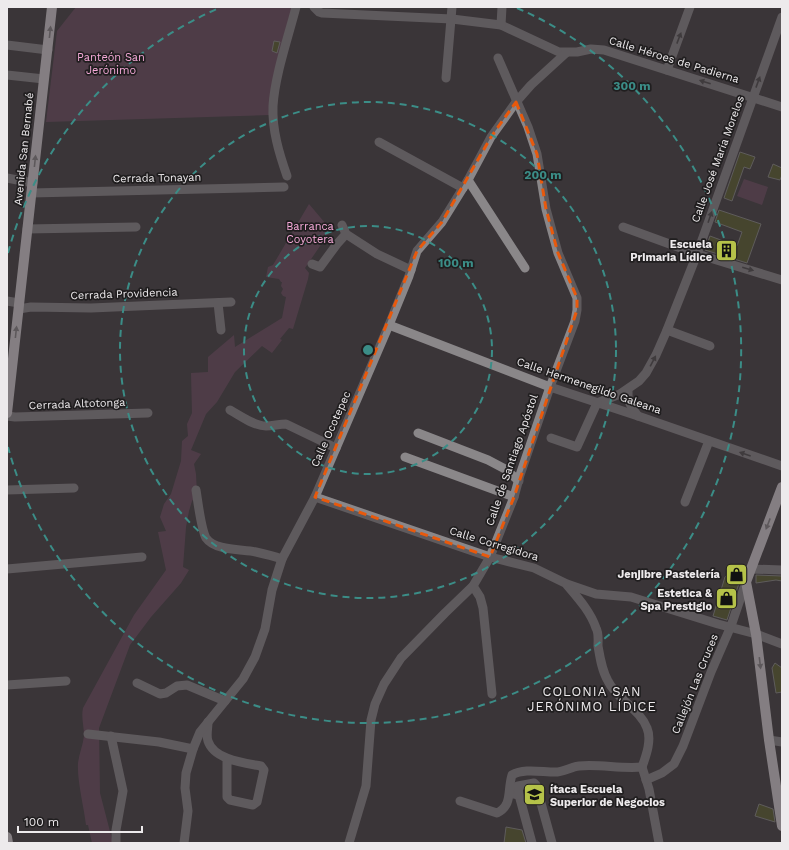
<svg xmlns="http://www.w3.org/2000/svg" width="789" height="850" font-family="'Work Sans',sans-serif">
<style>
.green{fill:#67465a}
.building{fill:#545a23;stroke:#8a8b86}
.lines{fill:none;stroke-linecap:round;stroke-linejoin:round}
.minor{stroke:#8a8789;stroke-width:9}
.major{stroke:#ddd8db;stroke-width:10}
.oneway{fill:#888486}
.oneway2{fill:#454344}
.marked{fill:none;stroke:#e8590c;stroke-width:3;stroke-dasharray:8 5;stroke-linejoin:round}
.ring{fill:none;stroke:#3b8d87;stroke-width:2;stroke-dasharray:7 5}
.labels{text-anchor:middle;dominant-baseline:central;stroke-width:3.5;stroke-linejoin:round;paint-order:stroke}
.park-label{font-size:11px;fill:#f6aad9;stroke:#201e1f}
.street-label{font-size:11px;fill:#edeaec;stroke:#201e1f}
.poi-label{font-size:11px;font-weight:bold;fill:#edeaec;stroke:#201e1f;text-anchor:end}
.quarter-label{font-size:13px;letter-spacing:1px;fill:#edeaec;stroke:#201e1f}
.centre{fill:#3b8d87;stroke:#201e1f;stroke-width:2}
.ring-label{font-size:12px;text-anchor:middle;font-weight:bold;fill:#3b8d87;stroke:#201e1f;stroke-width:3.5;stroke-linejoin:round;paint-order:stroke}
</style>
<rect width="100%" height="100%" fill="#3a3538"/>
<g class="green">
<path d="M76,7H292L269,115L46,122L57,31Z"/>
<path d="M744,179L768,187L762,205L737,196Z"/>
<path d="M309,204L331,230L305,268L309,273L308,279L293,329L289,328L280,339L282,340L272,353L262,346L235,372L217,402L206,414L191,450L201,454L194,464L196,474L197,494L192,501L189,511L186,527L183,567L189,570L181,583L151,617L130,645L99,728L100,793L113,843H92L88,825H86C84,807 77,781 78,763C79,754 83,745 84,736C84,726 81,717 83,708L134,615L166,570L158,532L166,531L160,517L164,504L171,494L181,461L182,441L188,436L187,424L192,413L191,373L208,372V357L234,335L235,347L282,318L286,297L283,296L281,293L283,289L281,286L282,282H281L279,279L266,277L268,267L273,265Z"/>
</g>
<g class="building">
<path d="M274,41L280,42L277,53L272,51Z"/>
<path d="M740,152L755,157L750,169L744,167L732,201L724,198Z"/>
<path d="M773,164L782,168V175L780,180L768,177Z"/>
<path d="M719,210L761,224L747,263L705,250L710,236L737,246L742,232L715,222Z"/>
<path d="M732,571H743L727,620L713,616L725,577Z"/>
<path d="M756,575L782,576V581L776,580L756,583Z"/>
<path d="M775,663L782,668V692L776,693L772,668Z"/>
<path d="M759,804L773,809L775,822L755,816Z"/>
<path d="M506,827L522,830L526,843H504Z"/>
</g>
<g class="lines">
<g class="minor">
<path d="M314,7L319,12L322,13L452,19L501,25L559,52H577L591,49L604,50L782,107"/>
<path d="M501,25L502,7"/>
<path d="M7,45L48,50"/>
<path d="M667,70L690,7"/>
<path d="M7,75L44,79"/>
<path d="M446,78L452,7"/>
<path d="M379,142L463,188"/>
<path d="M287,176C279,153 272,130 273,106C275,75 288,38 296,7"/>
<path d="M7,178L33,183"/>
<path d="M468,180L525,268"/>
<path d="M31,193L284,187"/>
<path d="M342,225L346,234L377,254L411,270"/>
<path d="M623,227L697,254L782,280"/>
<path d="M27,229L136,227"/>
<path d="M312,264L320,267L337,244L346,234"/>
<path d="M7,301L19,303"/>
<path d="M218,303L221,330"/>
<path d="M19,309L31,307L91,308L231,302"/>
<path d="M389,325L550,387L638,416L782,466"/>
<path d="M667,330L710,346"/>
<path d="M628,390C627,401 631,407 638,416"/>
<path d="M597,403L620,394L639,381L646,373L656,355L667,330L697,254L782,17"/>
<path d="M230,410C241,416 254,426 266,426C273,426 279,424 286,424L336,448"/>
<path d="M7,416L15,417L148,413"/>
<path d="M418,433L488,460L505,469L519,481"/>
<path d="M551,438L577,447L597,403"/>
<path d="M405,457L514,497"/>
<path d="M7,490L74,488"/>
<path d="M196,490C198,502 201,529 206,538C215,551 242,549 256,552C265,554 273,556 282,559"/>
<path d="M315,497L490,557L534,568L567,584L596,594L631,597L718,624L756,634L782,644"/>
<path d="M685,502L709,441"/>
<path d="M7,569L142,557"/>
<path d="M751,569L782,570"/>
<path d="M567,585C578,598 590,611 596,628C599,633 598,640 598,646C600,658 602,671 608,681C617,700 640,709 647,728C652,740 646,756 642,767"/>
<path d="M473,586L480,597L483,608L492,694"/>
<path d="M137,683L160,694L166,693L177,686L187,685L225,701"/>
<path d="M7,685L66,681"/>
<path d="M208,722C208,728 206,736 208,741C214,760 245,763 261,766L264,770L257,802L253,805L230,800L227,797V759"/>
<path d="M88,734L159,742L193,749"/>
<path d="M111,736L123,791L116,830V843"/>
<path d="M769,740L782,742"/>
<path d="M642,767L649,789L659,843"/>
<path d="M646,780L662,773L674,764L683,746L711,672L731,626L746,582"/>
<path d="M514,794L519,795L532,843"/>
<path d="M519,795L518,786L534,783L536,785L552,843"/>
<path d="M460,801L497,813C513,805 507,791 512,775C524,768 541,772 555,772C563,772 571,767 579,766C600,764 621,769 642,767"/>
<path d="M184,843L188,811L185,788L186,773L193,749L200,732L243,679L255,657L265,629L272,590L282,559L315,497L389,325L409,276L417,251L442,222L468,180L491,137L516,102L531,85L566,53"/>
<path d="M349,843L366,786L371,720L375,704L384,684L401,658L445,613L473,586L490,557L514,497L520,475L550,387L575,321L577,310V298L558,253L546,209L537,154L528,127L498,58"/>
</g>
<g class="major">
<path d="M7,413L52,7"/>
<path d="M782,487L746,582L756,634L769,740L782,826"/>
<path d="M7,837L8,843"/>
</g>
</g>
<defs><path id="oneway-solid" d="M-6-.8H1V-3.2L6.5 0L1 3.2V.8H-6Z"/></defs>
<g class="oneway">
<use href="#oneway-solid" transform="translate(50 32) rotate(-84)"/>
<use href="#oneway-solid" transform="translate(35 161) rotate(-84)"/>
<use href="#oneway-solid" transform="translate(16 332) rotate(-84)"/>
<use href="#oneway-solid" transform="translate(768 524) rotate(111)"/>
<use href="#oneway-solid" transform="translate(760 663) rotate(83)"/>
</g>
<g class="oneway2">
<use href="#oneway-solid" transform="translate(679 38) rotate(-69)"/>
<use href="#oneway-solid" transform="translate(705 82) rotate(-162)"/>
<use href="#oneway-solid" transform="translate(758 82) rotate(-70)"/>
<use href="#oneway-solid" transform="translate(710 217) rotate(-71)"/>
<use href="#oneway-solid" transform="translate(748 269) rotate(16)"/>
<use href="#oneway-solid" transform="translate(653 361) rotate(-62)"/>
<use href="#oneway-solid" transform="translate(745 454) rotate(-161)"/>
</g>
<path d="M0 0H789V850H0ZM516,102L537,154L546,209L558,253L577,298V310L514,497L490,557L315,497L417,251L442,222L491,137Z" fill="#3a3538" fill-opacity=".55" fill-rule="evenodd"/>
<path class="marked" d="M516,102L537,154L546,209L558,253L577,298V310L514,497L490,557L315,497L417,251L442,222L491,137Z"/>
<g class="ring">
<circle cx="368" cy="350" r="124"/>
<circle cx="368" cy="350" r="248"/>
<path d="M8 253A373 373 0 0 1 219 8M517 8A373 373 0 1 1 8 447"/>
</g>
<defs>
<symbol id="building-square" viewBox="-11 -11 22 22"><rect x="-9" y="-9" width="18" height="18" rx="4" fill="#b5c249" stroke="#201e1f"/><path d="M-4-6H4V6H1V3H-1V6H-4ZM-2.5-4.3h1.7v1.8h-1.7ZM.8-4.3h1.7v1.8H.8ZM-2.5-1h1.7V.8h-1.7ZM.8-1h1.7V.8H.8Z" fill="#111"/></symbol>
<symbol id="shop-square" viewBox="-11 -11 22 22"><rect x="-9" y="-9" width="18" height="18" rx="4" fill="#b5c249" stroke="#201e1f"/><path d="M-5-2.5h2.3a2.7 3.5 0 0 1 5.4 0H5L5.5 6h-11ZM-1.5-2.5h3a1.5 2.3 0 0 0-3 0Z" fill="#111"/></symbol>
<symbol id="school-square" viewBox="-11 -11 22 22"><rect x="-9" y="-9" width="18" height="18" rx="4" fill="#b5c249" stroke="#201e1f"/><path d="M0-5L7-2L0 1L-7-2ZM-4 1L0 2.5L4 1V4Q0 6-4 4Z" fill="#111"/></symbol>
</defs>
<g fill-rule="evenodd">
<use href="#building-square" x="714" y="238" width="25" height="25"/>
<use href="#shop-square" x="724" y="562" width="25" height="25"/>
<use href="#shop-square" x="714" y="586" width="25" height="25"/>
<use href="#school-square" x="522" y="782" width="25" height="25"/>
</g>
<g class="labels">
<g class="park-label">
<text x="111" y="57">Panteón San<tspan x="111" dy="13">Jerónimo</tspan></text>
<text x="310" y="226">Barranca<tspan x="310" dy="13">Coyotera</tspan></text>
</g>
<g class="street-label">
<text transform="translate(674 60) rotate(17)">Calle Héroes de Padierna</text>
<text transform="translate(24 149) rotate(-84)">Avenida San Bernabé</text>
<text transform="translate(718 159) rotate(-70)">Calle José María Morelos</text>
<text transform="translate(157 178) rotate(-1)">Cerrada Tonayan</text>
<text transform="translate(124 294) rotate(-2)">Cerrada Providencia</text>
<text transform="translate(589 386) rotate(19)">Calle Hermenegildo Galeana</text>
<text transform="translate(77 404) rotate(-2)">Cerrada Altotonga</text>
<text transform="translate(331 429) rotate(-66)">Calle Ocotepec</text>
<text transform="translate(512 460) rotate(-71)">Calle de Santiago Apóstol</text>
<text transform="translate(494 544) rotate(17)">Calle Corregidora</text>
<text transform="translate(695 684) rotate(-68)">Callejón Las Cruces</text>
</g>
<g class="poi-label">
<text x="712" y="244">Escuela<tspan x="712" dy="13">Primaria Lídice</tspan></text>
<text x="720" y="574">Jenjibre Pastelería</text>
<text x="712" y="593">Estetica &amp;<tspan x="712" dy="13">Spa Prestigio</tspan></text>
<text x="550" y="789" text-anchor="start">ítaca Escuela<tspan x="550" dy="13">Superior de Negocios</tspan></text>
</g>
<g class="quarter-label">
<text x="592" y="691">COLONIA SAN<tspan x="592" dy="15">JERÓNIMO LÍDICE</tspan></text>
</g>
</g>
<circle cx="368" cy="350" r="6" class="centre"/>
<g class="ring-label">
<text x="632" y="90">300 m</text>
<text x="543" y="179">200 m</text>
<text x="456" y="267">100 m</text>
</g>
<rect width="789" height="850" fill="none" stroke="#edeaec" stroke-width="16"/>
<path d="M18 826v6h124v-6" fill="none" stroke="#edeaec" stroke-width="2"/>
<text x="24" y="826" font-size="12" fill="#edeaec" stroke="#201e1f" stroke-width="3" paint-order="stroke">100 m</text>
</svg>
